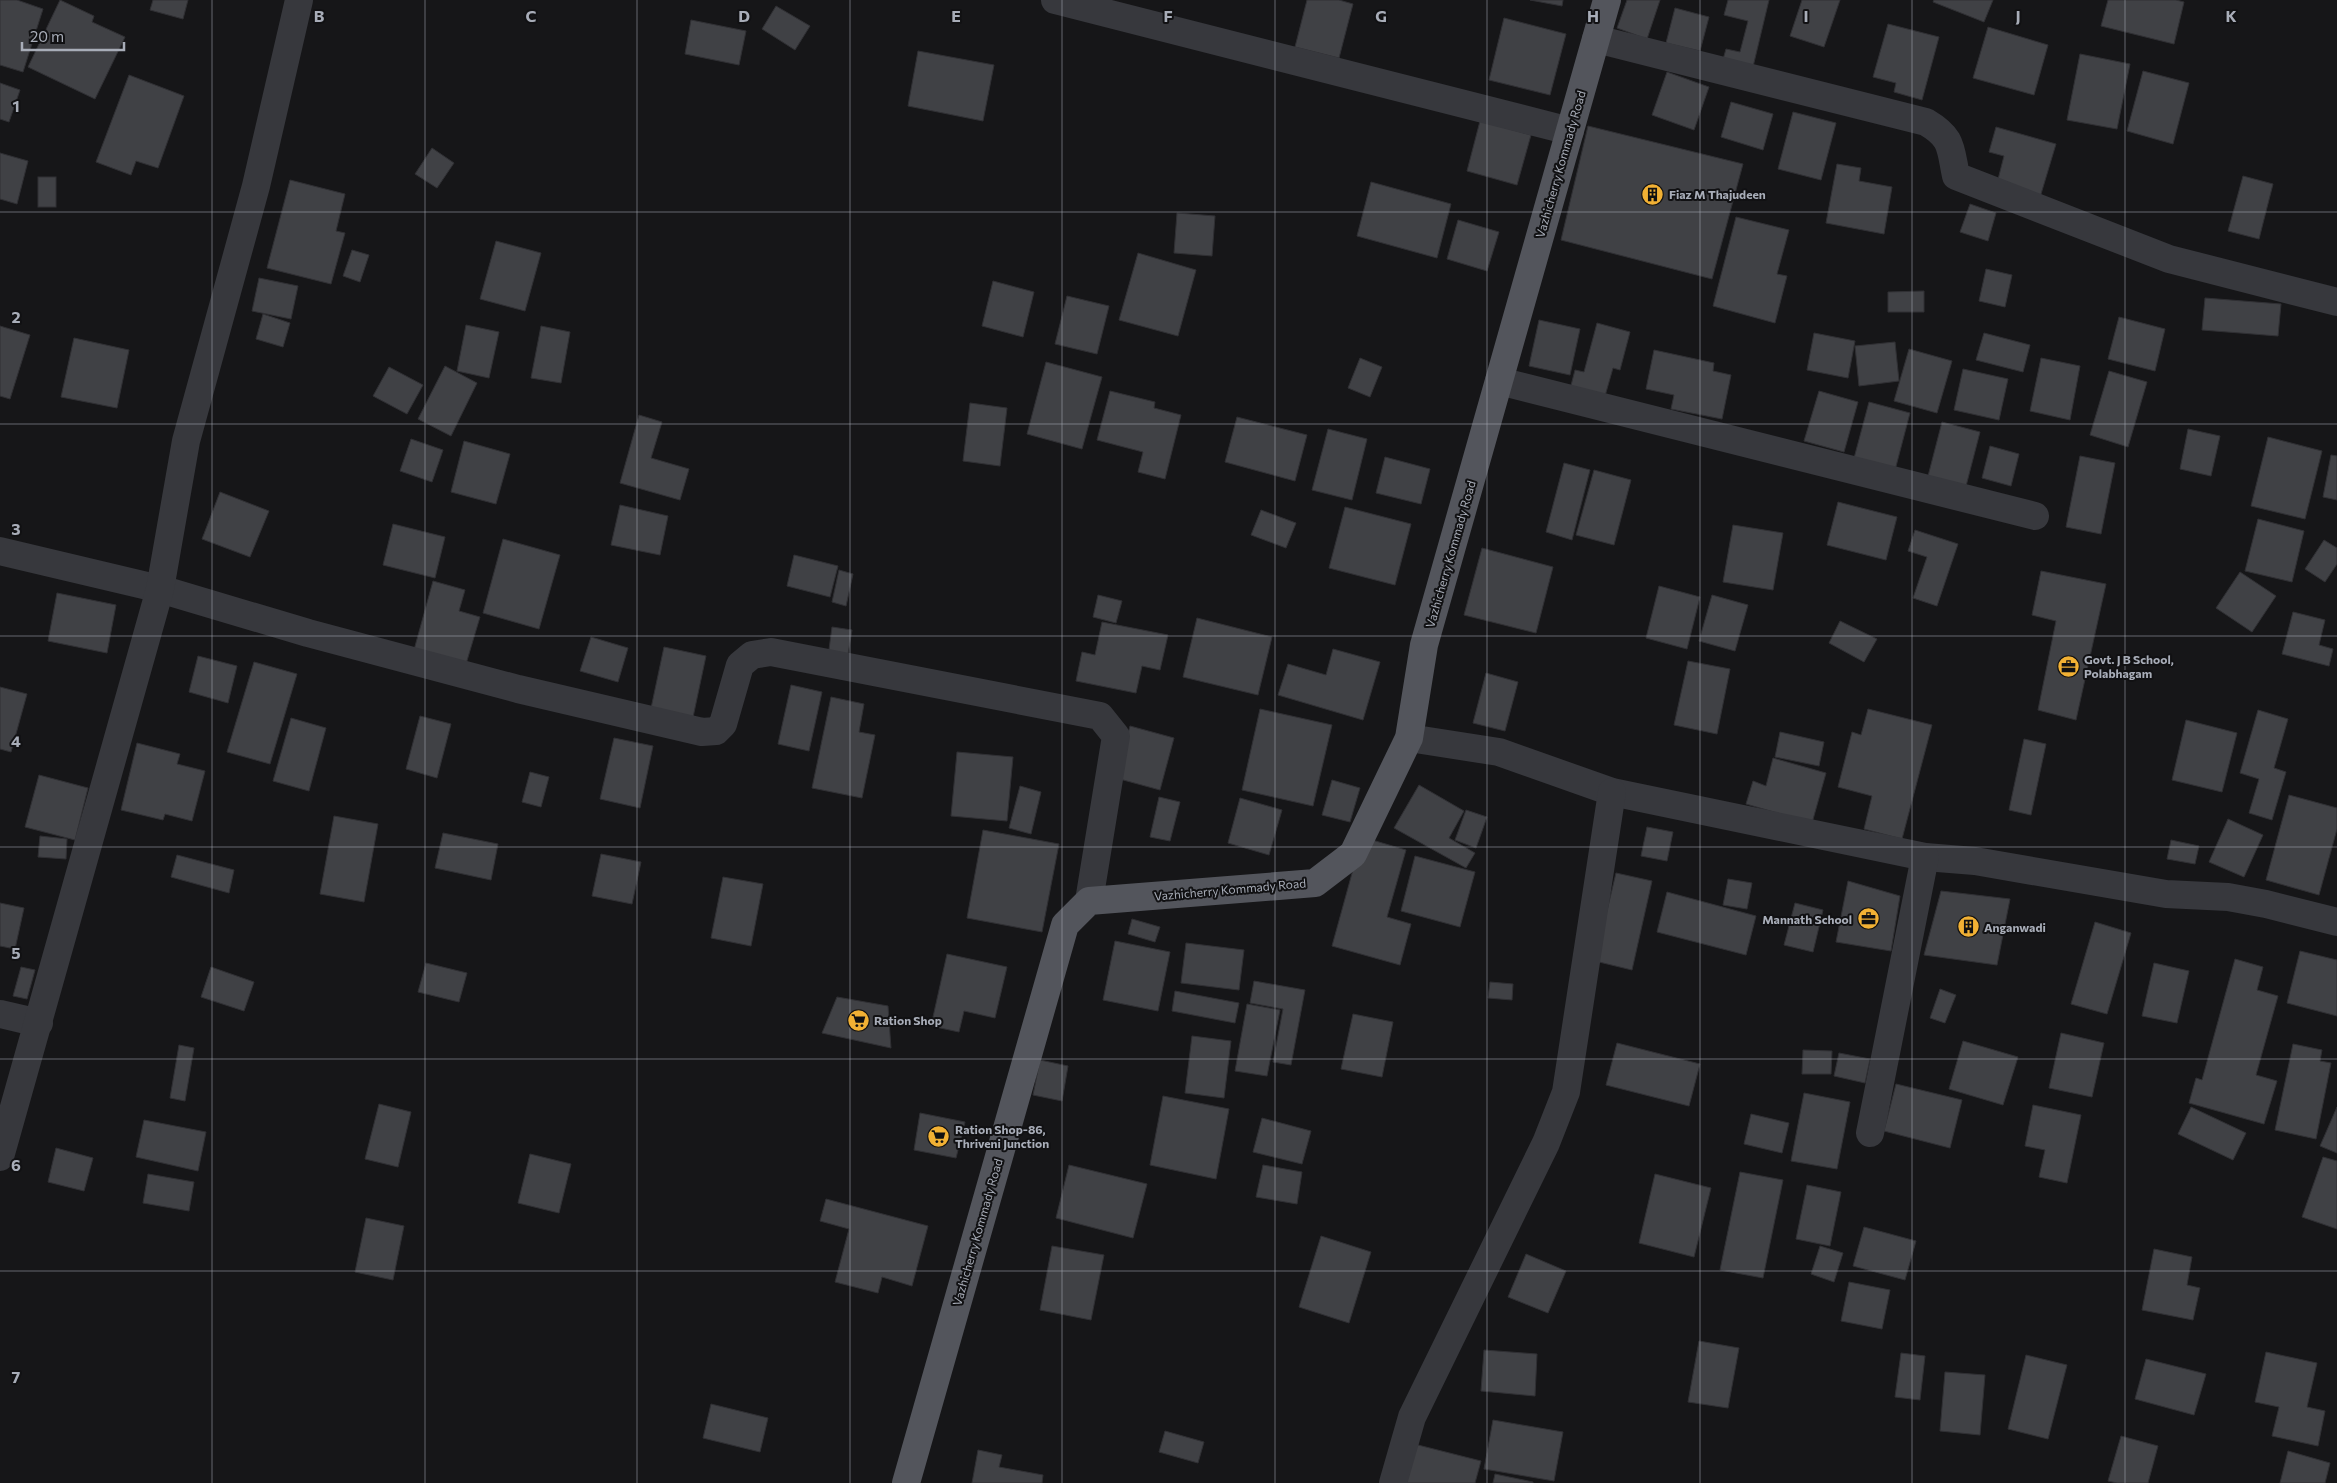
<svg xmlns="http://www.w3.org/2000/svg" width="2337" height="1483" font-family="Commissioner,sans-serif">
<style>
.building{fill:#404145;stroke:#303034}
.lines{fill:none;stroke-linecap:round;stroke-linejoin:round}
.minor{stroke:#37383d;stroke-width:28}
.major{stroke:#53555c;stroke-width:28}
.grid{fill:none;stroke:#a8adb8;stroke-width:1;stroke-opacity:0.55}
.labels{text-anchor:middle;dominant-baseline:central;stroke-width:4;stroke-linejoin:round;paint-order:stroke}
.street-label{font-size:12px;fill:#a8adb8;stroke:#111113}
.poi-label{font-size:12px;font-weight:bold;fill:#a8adb8;stroke:#111113;text-anchor:start}
.grid-label{font-size:16px;text-anchor:middle;font-weight:bold;fill:#a8adb8;stroke:#111113;stroke-width:4;stroke-linejoin:round;paint-order:stroke}
</style>
<rect width="100%" height="100%" fill="#161618"/>
<g class="building">
<path d="M0,0H17L43,9L23,72L0,65Z"/>
<path d="M60,0L94,16L92,22L125,37L95,99L28,67Z"/>
<path d="M153,0H188L183,19L150,10Z"/>
<path d="M1307,0H1339L1353,4L1339,58L1295,47Z"/>
<path d="M1530,0H1563L1562,6Z"/>
<path d="M1627,0H1660L1647,39L1617,28Z"/>
<path d="M1728,0H1769L1752,71L1722,63L1726,49L1740,52L1748,21L1724,15Z"/>
<path d="M1802,0H1840L1824,47L1790,36Z"/>
<path d="M1934,0H1993L1984,22L1933,2Z"/>
<path d="M2108,0H2176L2184,2L2174,44L2101,26Z"/>
<path d="M776,6L810,26L795,50L762,29Z"/>
<path d="M1675,8L1709,17L1700,51L1666,43Z"/>
<path d="M1504,18L1566,34L1550,95L1489,80Z"/>
<path d="M691,20L746,31L739,65L685,54Z"/>
<path d="M1888,24L1939,37L1922,100L1894,92L1896,83L1873,77Z"/>
<path d="M1988,27L2048,45L2034,95L1973,78Z"/>
<path d="M918,51L994,65L983,121L908,106Z"/>
<path d="M2080,54L2130,64L2117,129L2067,120Z"/>
<path d="M2143,71L2189,83L2173,144L2127,131Z"/>
<path d="M1667,72L1709,87L1694,130L1652,115Z"/>
<path d="M129,75L184,96L158,168L136,161L131,175L96,162Z"/>
<path d="M0,83L20,90L9,122L0,119Z"/>
<path d="M1731,102L1773,114L1763,150L1721,137Z"/>
<path d="M1793,112L1836,123L1821,180L1778,169Z"/>
<path d="M1480,121L1531,135L1517,185L1467,171Z"/>
<path d="M1588,126L1743,164L1712,279L1561,240Z"/>
<path d="M1996,127L2056,144L2038,204L1995,191L2004,156L1989,152Z"/>
<path d="M432,148L454,163L437,188L415,174Z"/>
<path d="M0,153L28,161L17,204L0,199Z"/>
<path d="M1837,164L1861,168L1859,181L1892,187L1884,234L1826,223Z"/>
<path d="M2243,176L2273,184L2259,239L2228,231Z"/>
<rect x="38" y="177" width="18" height="30"/>
<path d="M290,180L345,194L336,231L345,233L331,284L267,268Z"/>
<path d="M1371,182L1451,204L1437,258L1357,236Z"/>
<path d="M1970,204L1996,213L1988,241L1960,232Z"/>
<path d="M1177,213L1215,216L1212,256L1174,253Z"/>
<path d="M1736,217L1789,230L1777,274L1787,276L1775,323L1713,306Z"/>
<path d="M1458,220L1499,232L1487,271L1447,259Z"/>
<path d="M496,241L541,253L525,311L480,299Z"/>
<path d="M352,250L369,255L360,282L343,276Z"/>
<path d="M1138,253L1196,270L1178,336L1119,320Z"/>
<path d="M1986,269L2012,275L2005,307L1979,301Z"/>
<path d="M259,278L298,286L291,319L252,311Z"/>
<path d="M993,281L1034,292L1023,337L982,326Z"/>
<path d="M1924,291V312H1888V292Z"/>
<path d="M1067,296L1109,306L1097,354L1055,344Z"/>
<path d="M2205,298L2281,304L2278,336L2202,330Z"/>
<path d="M263,314L290,323L283,347L256,339Z"/>
<path d="M2119,317L2165,329L2155,371L2108,359Z"/>
<path d="M1539,320L1580,329L1570,375L1529,366Z"/>
<path d="M1597,323L1630,332L1620,370L1613,368L1601,410L1567,401L1575,370L1584,372Z"/>
<path d="M466,325L499,332L489,378L457,371Z"/>
<path d="M0,326L30,335L10,399L0,396Z"/>
<path d="M541,326L570,332L561,383L531,378Z"/>
<path d="M1814,333L1855,341L1848,378L1807,370Z"/>
<path d="M1984,333L2030,345L2023,372L1976,360Z"/>
<path d="M74,338L129,350L117,408L61,397Z"/>
<path d="M1895,342L1899,381L1859,386L1855,346Z"/>
<path d="M1909,349L1952,361L1937,413L1894,401Z"/>
<path d="M1654,350L1714,363L1713,371L1731,375L1722,419L1671,409L1674,395L1646,389Z"/>
<path d="M1360,358L1382,367L1370,397L1348,388Z"/>
<path d="M2041,358L2080,366L2070,420L2030,411Z"/>
<path d="M1046,362L1102,377L1082,449L1027,434Z"/>
<path d="M445,366L477,383L451,436L418,419Z"/>
<path d="M389,367L423,385L407,414L373,396Z"/>
<path d="M1963,369L2008,379L1999,420L1954,410Z"/>
<path d="M2109,371L2147,382L2128,447L2090,435Z"/>
<path d="M1110,391L1155,402L1154,408L1181,415L1165,479L1138,472L1143,452L1097,440Z"/>
<path d="M1819,391L1858,402L1844,452L1804,441Z"/>
<path d="M1869,402L1910,413L1894,474L1853,462Z"/>
<path d="M970,403L1007,408L1000,466L963,461Z"/>
<path d="M639,415L662,422L651,458L689,469L680,500L620,483Z"/>
<path d="M1237,417L1307,435L1295,481L1225,462Z"/>
<path d="M1942,422L1980,432L1965,490L1927,480Z"/>
<path d="M1328,429L1367,439L1352,500L1312,490Z"/>
<path d="M2188,429L2220,436L2211,476L2180,469Z"/>
<path d="M2268,437L2322,451L2305,519L2251,506Z"/>
<path d="M411,439L443,450L432,482L400,471Z"/>
<path d="M464,441L510,454L496,504L451,492Z"/>
<path d="M1990,446L2019,454L2011,486L1982,478Z"/>
<path d="M2331,455L2337,456V500L2323,497Z"/>
<path d="M2080,456L2115,463L2101,534L2066,527Z"/>
<path d="M1385,457L1430,469L1421,504L1376,493Z"/>
<path d="M1564,463L1590,470L1572,540L1546,532Z"/>
<path d="M1594,470L1631,480L1614,545L1576,535Z"/>
<path d="M220,492L269,511L250,557L202,539Z"/>
<path d="M1838,502L1897,517L1886,560L1827,545Z"/>
<path d="M620,505L668,516L660,555L611,545Z"/>
<path d="M1345,507L1411,524L1395,585L1329,568Z"/>
<path d="M1261,510L1296,523L1286,548L1251,535Z"/>
<path d="M2258,519L2304,531L2292,582L2245,571Z"/>
<path d="M393,524L445,537L435,578L383,565Z"/>
<path d="M1733,525L1783,533L1773,590L1723,582Z"/>
<path d="M1915,530L1958,544L1937,606L1913,598L1927,557L1908,551Z"/>
<path d="M503,539L560,555L539,629L483,613Z"/>
<path d="M2324,540L2337,548V564L2325,582L2305,569Z"/>
<path d="M1482,548L1553,567L1536,633L1464,615Z"/>
<path d="M794,555L838,566L830,597L787,586Z"/>
<path d="M839,570L853,574L846,606L832,602Z"/>
<path d="M2041,571L2106,584L2076,720L2038,710L2056,621L2032,615Z"/>
<path d="M2240,572L2276,596L2252,632L2216,608Z"/>
<path d="M433,581L465,590L459,611L480,617L466,664L414,650Z"/>
<path d="M1659,586L1700,597L1687,649L1646,638Z"/>
<path d="M57,593L116,605L107,653L48,641Z"/>
<path d="M1098,595L1122,601L1116,623L1093,617Z"/>
<path d="M1712,595L1748,605L1735,651L1699,641Z"/>
<path d="M2293,612L2325,620L2319,645L2333,649L2329,666L2282,654Z"/>
<path d="M1197,618L1272,637L1258,695L1183,677Z"/>
<path d="M1840,621L1877,639L1864,662L1829,643Z"/>
<path d="M1102,622L1168,635L1160,670L1142,666L1136,693L1076,681L1082,652L1095,655Z"/>
<path d="M832,627L852,630L847,660L828,657Z"/>
<path d="M591,637L628,648L618,682L580,671Z"/>
<path d="M664,647L706,656L692,722L650,713Z"/>
<path d="M1333,649L1380,662L1363,720L1278,695L1288,664L1326,675Z"/>
<path d="M198,656L237,666L228,703L189,692Z"/>
<path d="M1688,661L1730,669L1717,734L1674,725Z"/>
<path d="M254,662L297,674L270,764L227,752Z"/>
<path d="M1486,673L1518,682L1505,731L1473,723Z"/>
<path d="M791,685L822,692L809,751L778,744Z"/>
<path d="M0,687L27,694L11,752L0,749Z"/>
<path d="M831,697L864,704L859,732L875,735L862,798L812,788Z"/>
<path d="M1260,709L1332,725L1313,806L1242,790Z"/>
<path d="M1868,709L1932,725L1902,839L1864,829L1872,796L1838,787L1852,732L1861,735Z"/>
<path d="M2258,710L2288,719L2274,768L2286,772L2272,820L2249,813L2259,779L2240,773Z"/>
<path d="M420,716L451,724L437,778L406,769Z"/>
<path d="M291,718L326,728L309,791L273,781Z"/>
<path d="M2186,720L2237,733L2222,792L2172,780Z"/>
<path d="M1130,726L1174,738L1160,790L1116,778Z"/>
<path d="M1780,732L1824,742L1819,766L1775,757Z"/>
<path d="M614,738L653,746L640,808L600,799Z"/>
<path d="M2024,739L2046,744L2031,815L2009,810Z"/>
<path d="M137,743L180,754L177,764L205,771L192,821L165,814L163,820L121,810Z"/>
<path d="M957,752L1013,757L1007,821L951,816Z"/>
<path d="M1773,758L1826,773L1812,823L1746,804L1753,781L1766,786Z"/>
<path d="M530,772L549,777L541,807L522,802Z"/>
<path d="M39,775L88,788L75,840L25,827Z"/>
<path d="M1332,780L1360,788L1350,822L1322,815Z"/>
<path d="M1419,785L1464,811L1449,838L1475,853L1466,868L1394,828Z"/>
<path d="M1020,786L1041,792L1031,834L1009,828Z"/>
<path d="M2289,795L2337,808V829L2319,895L2266,880Z"/>
<path d="M1159,797L1180,802L1170,841L1150,837Z"/>
<path d="M1240,798L1282,810L1269,855L1228,843Z"/>
<path d="M1466,810L1487,817L1476,848L1455,840Z"/>
<path d="M334,816L378,824L364,902L320,894Z"/>
<path d="M2228,819L2263,835L2244,877L2209,862Z"/>
<path d="M1647,827L1673,832L1667,861L1641,856Z"/>
<path d="M983,830L1059,844L1042,932L967,918Z"/>
<path d="M443,833L498,844L491,880L435,868Z"/>
<path d="M40,836L67,839L66,859L38,857Z"/>
<path d="M1362,837L1406,850L1387,917L1411,924L1400,965L1332,946Z"/>
<path d="M2171,840L2199,846L2195,864L2167,859Z"/>
<path d="M601,854L641,862L632,904L592,896Z"/>
<path d="M177,855L234,870L229,893L171,877Z"/>
<path d="M1415,856L1475,872L1460,927L1401,911Z"/>
<path d="M1616,873L1652,881L1632,970L1595,961Z"/>
<path d="M723,877L763,884L751,946L711,938Z"/>
<path d="M1728,879L1752,883L1747,909L1723,905Z"/>
<path d="M1848,881L1900,896L1891,951L1836,942Z"/>
<path d="M1941,891L2010,899L1997,965L1924,955Z"/>
<path d="M1667,892L1756,916L1746,955L1657,932Z"/>
<path d="M0,903L24,908L15,949L0,946Z"/>
<path d="M1795,903L1823,910L1813,952L1784,945Z"/>
<path d="M1132,919L1160,927L1155,942L1128,934Z"/>
<path d="M2095,922L2131,933L2107,1014L2071,1004Z"/>
<path d="M1115,941L1170,952L1158,1011L1103,1000Z"/>
<path d="M1186,943L1244,950L1239,990L1181,983Z"/>
<path d="M2300,951L2337,960V1016L2287,1003Z"/>
<path d="M947,954L1007,967L995,1018L964,1011L959,1032L931,1026Z"/>
<path d="M2235,959L2263,967L2257,990L2278,996L2256,1075L2277,1081L2264,1124L2189,1103L2196,1078L2202,1080Z"/>
<path d="M426,963L467,973L459,1002L418,992Z"/>
<path d="M2154,963L2189,971L2177,1023L2142,1016Z"/>
<path d="M21,967L35,970L27,999L13,996Z"/>
<path d="M211,967L254,982L244,1011L201,997Z"/>
<path d="M1254,981L1305,990L1291,1065L1273,1062L1283,1009L1250,1003Z"/>
<path d="M1490,982L1513,984L1512,1000L1488,998Z"/>
<path d="M1940,989L1956,995L1945,1023L1930,1018Z"/>
<path d="M1175,991L1239,1003L1235,1023L1172,1011Z"/>
<path d="M837,997L888,1006L891,1048L822,1033Z"/>
<path d="M1247,1004L1280,1010L1267,1076L1235,1071Z"/>
<path d="M1353,1014L1393,1022L1382,1077L1341,1069Z"/>
<path d="M2061,1033L2104,1043L2092,1097L2049,1088Z"/>
<path d="M1192,1036L1231,1041L1224,1098L1185,1093Z"/>
<path d="M1963,1041L2018,1057L2003,1105L1949,1089Z"/>
<path d="M1617,1043L1700,1064L1689,1106L1606,1085Z"/>
<path d="M2293,1044L2322,1050L2320,1061L2331,1063L2316,1139L2275,1130Z"/>
<path d="M179,1045L194,1048L185,1101L170,1098Z"/>
<path d="M1803,1050L1832,1051L1831,1074H1802Z"/>
<path d="M1839,1053L1870,1059L1865,1083L1834,1076Z"/>
<path d="M1040,1060L1068,1066L1062,1101L1033,1095Z"/>
<path d="M1896,1084L1962,1100L1950,1148L1884,1131Z"/>
<path d="M1804,1093L1850,1102L1837,1169L1791,1161Z"/>
<path d="M1163,1096L1229,1109L1216,1179L1150,1165Z"/>
<path d="M379,1104L411,1112L398,1167L365,1159Z"/>
<path d="M2033,1105L2081,1115L2067,1183L2039,1177L2045,1150L2025,1146Z"/>
<path d="M2191,1107L2246,1133L2233,1160L2178,1134Z"/>
<path d="M2337,1107V1153L2320,1146Z"/>
<path d="M920,1113L965,1122L956,1158L914,1150Z"/>
<path d="M1751,1114L1789,1123L1782,1153L1744,1144Z"/>
<path d="M1262,1118L1311,1131L1302,1164L1253,1152Z"/>
<path d="M144,1120L206,1132L198,1171L136,1157Z"/>
<path d="M56,1148L93,1158L84,1191L48,1182Z"/>
<path d="M530,1154L571,1164L559,1213L518,1203Z"/>
<path d="M2323,1157L2337,1161V1229L2302,1217Z"/>
<path d="M1069,1165L1147,1184L1133,1238L1056,1218Z"/>
<path d="M1263,1165L1302,1172L1297,1204L1256,1197Z"/>
<path d="M1740,1172L1783,1180L1763,1278L1720,1270Z"/>
<path d="M148,1174L194,1182L189,1211L143,1203Z"/>
<path d="M1655,1174L1711,1188L1694,1257L1639,1243Z"/>
<path d="M1807,1185L1841,1192L1830,1246L1796,1239Z"/>
<path d="M826,1199L928,1226L912,1286L882,1277L878,1293L835,1282L849,1229L820,1221Z"/>
<path d="M366,1218L404,1226L393,1280L355,1272Z"/>
<path d="M1864,1227L1916,1241L1905,1280L1853,1266Z"/>
<path d="M1321,1236L1371,1252L1349,1323L1299,1307Z"/>
<path d="M1052,1246L1104,1255L1091,1320L1040,1310Z"/>
<path d="M1820,1246L1843,1253L1834,1282L1811,1274Z"/>
<path d="M2154,1249L2192,1257L2187,1285L2200,1288L2193,1320L2142,1310Z"/>
<path d="M1526,1254L1566,1271L1548,1313L1508,1297Z"/>
<path d="M1849,1282L1890,1290L1882,1329L1841,1321Z"/>
<path d="M1699,1341L1739,1348L1728,1408L1688,1402Z"/>
<path d="M1484,1350L1537,1354L1535,1396L1481,1391Z"/>
<path d="M2266,1352L2317,1363L2307,1407L2325,1411L2318,1446L2272,1436L2279,1407L2255,1402Z"/>
<path d="M1901,1353L1925,1356L1920,1400L1895,1397Z"/>
<path d="M2026,1355L2067,1365L2048,1439L2008,1429Z"/>
<path d="M2146,1359L2206,1374L2194,1415L2135,1399Z"/>
<path d="M1945,1372L1985,1375L1980,1435L1940,1431Z"/>
<path d="M711,1404L768,1418L760,1452L703,1438Z"/>
<path d="M1493,1420L1563,1432L1554,1481L1484,1469Z"/>
<path d="M1165,1431L1204,1442L1198,1463L1159,1452Z"/>
<path d="M2121,1436L2158,1446L2148,1483H2117L2108,1481Z"/>
<path d="M1414,1444L1481,1461L1475,1483H1404Z"/>
<path d="M978,1450L1002,1455L999,1467L1043,1475L1042,1483H972Z"/>
<path d="M2288,1451L2330,1463L2325,1483H2280Z"/>
<path d="M1495,1474L1533,1482V1483H1493Z"/>
</g>
<g class="lines">
<g class="minor">
<path d="M1055,0L1570,131"/>
<path d="M1596,39L1926,122C1953,138 1950,147 1956,176L2169,259L2337,302"/>
<path d="M1499,381L2035,516"/>
<path d="M0,551L160,589L308,633L518,689L702,732L716,731L723,724L740,665L752,655L771,652L1100,716L1116,736L1089,901"/>
<path d="M1409,738L1499,752L1612,792L1925,857L1975,861L2166,894L2228,897L2266,904L2337,922"/>
<path d="M0,1014L39,1023"/>
<path d="M1870,1133L1925,857"/>
<path d="M0,1157L160,589L186,441L256,186L299,0"/>
<path d="M1393,1483L1412,1417L1546,1143L1566,1092L1612,792"/>
</g>
<path class="major" d="M906,1483L1065,925L1089,901L1315,883L1353,854L1409,738L1424,645L1607,0"/>
</g>
<path class="grid" d="M212,0V1483M425,0V1483M637,0V1483M850,0V1483M1062,0V1483M1275,0V1483M1487,0V1483M1700,0V1483M1912,0V1483M2125,0V1483M0,212H2337M0,424H2337M0,636H2337M0,847H2337M0,1059H2337M0,1271H2337"/>
<defs>
<symbol id="building-disc" viewBox="-11 -11 22 22"><circle r="9.5" fill="#f2b134" stroke="#111113"/><path d="M-4-6H4V6H1V3H-1V6H-4ZM-2.5-4.3h1.7v1.8h-1.7ZM.8-4.3h1.7v1.8H.8ZM-2.5-1h1.7V.8h-1.7ZM.8-1h1.7V.8H.8Z" fill="#111"/></symbol>
<symbol id="office-disc" viewBox="-11 -11 22 22"><circle r="9.5" fill="#f2b134" stroke="#111113"/><path d="M-6-3h4V-5.5h4V-3h4V5H-6ZM-1-4.5V-3h2v-1.5ZM-6 0V1H6V0Z" fill="#111"/></symbol>
<symbol id="supermarket-disc" viewBox="-11 -11 22 22"><circle r="9.5" fill="#f2b134" stroke="#111113"/><path d="M-6-5.5h2.5l.6 2H6L4.5 2H-2.5L-4.4-4H-6ZM-1.5 3.2a1.3 1.3 0 1 0 .1 0ZM3 3.2a1.3 1.3 0 1 0 .1 0Z" fill="#111"/></symbol>
</defs>
<g fill-rule="evenodd">
<use href="#building-disc" x="1640" y="182" width="25" height="25"/>
<use href="#office-disc" x="2056" y="654" width="25" height="25"/>
<use href="#office-disc" x="1856" y="906" width="25" height="25"/>
<use href="#building-disc" x="1956" y="914" width="25" height="25"/>
<use href="#supermarket-disc" x="846" y="1008" width="25" height="25"/>
<use href="#supermarket-disc" x="926" y="1124" width="25" height="25"/>
</g>
<g class="labels">
<g class="street-label">
<text transform="translate(1560 164) rotate(-74)">Vazhicherry Kommady Road</text>
<text transform="translate(1450 554) rotate(-74)">Vazhicherry Kommady Road</text>
<text transform="translate(1230 889) rotate(-5)">Vazhicherry Kommady Road</text>
<text transform="translate(977 1232) rotate(-74)">Vazhicherry Kommady Road</text>
</g>
<g class="poi-label">
<text x="1669" y="194">Fiaz M Thajudeen</text>
<text x="2084" y="659">Govt. J B School,<tspan x="2084" dy="14">Polabhagam</tspan></text>
<text x="1852" y="919" text-anchor="end">Mannath School</text>
<text x="1984" y="927">Anganwadi</text>
<text x="874" y="1020">Ration Shop</text>
<text x="955" y="1129">Ration Shop-86,<tspan x="955" dy="14">Thriveni Junction</tspan></text>
</g>
</g>
<g class="grid-label">
<text x="319" y="22">B</text>
<text x="531" y="22">C</text>
<text x="744" y="22">D</text>
<text x="956" y="22">E</text>
<text x="1168" y="22">F</text>
<text x="1381" y="22">G</text>
<text x="1593" y="22">H</text>
<text x="1806" y="22">I</text>
<text x="2018" y="22">J</text>
<text x="2231" y="22">K</text>
<text x="16" y="112">1</text>
<text x="16" y="323">2</text>
<text x="16" y="535">3</text>
<text x="16" y="747">4</text>
<text x="16" y="959">5</text>
<text x="16" y="1171">6</text>
<text x="16" y="1383">7</text>
</g>
<path d="M22 42v8h102v-8" fill="none" stroke="#a8adb8" stroke-width="2.5"/>
<text x="30" y="42" font-size="15" fill="#a8adb8" stroke="#111113" stroke-width="4" paint-order="stroke">20 m</text>
</svg>
